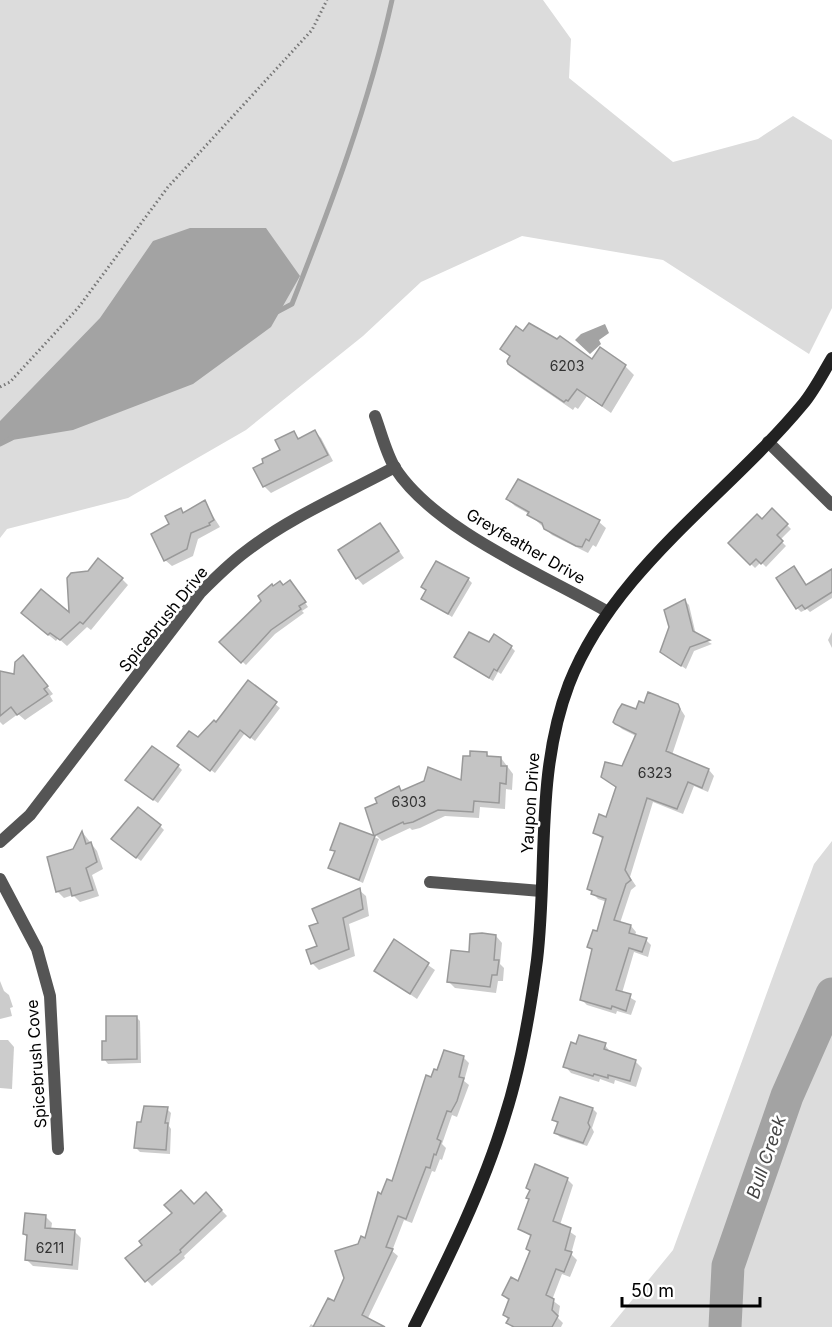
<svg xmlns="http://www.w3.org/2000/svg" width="832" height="1327" font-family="Inter,sans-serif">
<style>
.green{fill:#dcdcdc}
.water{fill:#a3a3a3}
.shadow{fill:#0003}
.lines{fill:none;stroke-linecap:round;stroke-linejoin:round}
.stream{stroke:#a3a3a3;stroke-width:5}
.river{stroke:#a3a3a3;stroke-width:33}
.building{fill:#c4c4c4;stroke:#999;stroke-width:1.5}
.path{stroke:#777;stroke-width:3;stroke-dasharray:1.5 3;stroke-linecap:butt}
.street{stroke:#555;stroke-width:12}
.secondary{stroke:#222;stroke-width:12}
.labels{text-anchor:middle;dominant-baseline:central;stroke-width:5;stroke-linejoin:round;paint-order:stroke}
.number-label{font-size:14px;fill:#313131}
.street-label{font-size:16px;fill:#000;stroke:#fff}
.water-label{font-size:18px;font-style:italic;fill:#444;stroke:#fff}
</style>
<rect width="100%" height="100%" fill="#fff"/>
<g class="green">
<path d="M0,0H543L571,39L569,78L673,162L758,139L793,116L832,140V308L809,354L663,260L522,236L421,282L363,336L246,430L128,498L7,529L0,538Z"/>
<path d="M832,841V1327H610L673,1250L814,864Z"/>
</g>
<g class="water">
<path d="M190,228H266L300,276L271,327L193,384L73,430L0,442V421L100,318L153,241Z"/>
<path d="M605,324L609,333L599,340L601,344L590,354L575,340L581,334Z"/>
</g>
<g class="shadow">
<path d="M524,333L593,361L625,366L634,375L611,413L587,396L578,409L575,407L573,410L519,373L509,363L511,358L502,349Z"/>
<path d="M315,432L321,438L333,461L271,493L264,486L293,433L300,439Z"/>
<path d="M518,481L599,522L606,528L596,547L593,545L588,553L552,535L529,514L515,506L508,499Z"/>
<path d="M204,502L220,527L198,539L193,556L172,566L165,560L171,524L180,510L184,514Z"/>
<path d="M772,510L791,529L780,540L786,546L766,567L761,562L755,568L730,543Z"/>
<path d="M380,524L404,558L363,585L357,578Z"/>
<path d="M794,568L807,586L832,574V598L810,612L807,609L801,612L797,608Z"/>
<path d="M122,579L128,585L91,630L87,627L67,646L58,638L56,641L30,620L71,615Z"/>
<path d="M468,579L472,583L452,617L423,598L427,591L423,587Z"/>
<path d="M294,586L308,607L302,611L304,613L275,634L246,665L221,642L274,587Z"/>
<path d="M685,601L689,605L696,635L712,644L694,651L686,669L661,652Z"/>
<path d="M832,632V648L828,640Z"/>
<path d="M490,644L511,647L515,651L501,674L498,672L493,681L460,660Z"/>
<path d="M30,664L53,694L50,696L53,701L25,720L18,714L3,725L0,722V672L15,676Z"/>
<path d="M248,682L280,708L255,741L245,733L215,773L184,750L216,724Z"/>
<path d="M678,705L685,716L672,755L709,770L714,776L708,792L694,786L683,814L653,802L630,877L636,886L631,890L620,923L631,926L636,932L635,936L646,940L651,945L648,957L634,952L622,993L636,1001L631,1015L617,1011L616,1014L587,1005L582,1000L593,951L588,947L598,933L607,902L598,899L589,889L604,840L595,833L607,819L617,788L603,777L623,768L636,736L622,729L615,722L636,711Z"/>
<path d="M487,754L491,758H501L513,774L512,790L506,789L505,809L480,807L479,818L445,816L420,828L412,830L410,828L382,841L376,835L379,803L398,788L403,792L462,782Z"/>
<path d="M178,766L182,770L158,803L131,784Z"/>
<path d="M341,825L379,839L363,883L330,868L336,853L332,849Z"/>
<path d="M160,826L164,830L141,861L117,843Z"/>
<path d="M83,833L97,851L103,869L92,875L99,896L80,902L73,895L64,898L57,891Z"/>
<path d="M359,890L366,896L369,916L349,924L355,956L319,970L312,963L319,947L320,924Z"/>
<path d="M496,936L502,943L500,964L504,968L503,981H498L496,993L455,988L449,982L470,953Z"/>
<path d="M394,941L435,970L417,999L376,971Z"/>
<path d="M0,981L4,991L9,995L13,1007L10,1008L12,1016L0,1019Z"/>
<path d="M136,1017L140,1021L141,1063L108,1064L104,1059Z"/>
<path d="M0,1040H8L14,1047L12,1089L0,1088Z"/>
<path d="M605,1045L611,1053L635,1061L642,1068L636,1087L615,1080L614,1084L600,1079L599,1082L571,1073L565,1066Z"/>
<path d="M463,1057L469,1063L464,1081L469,1085L457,1117L452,1115L442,1144L446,1148L442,1160L440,1159L435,1172L432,1171L412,1223L404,1220L392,1251L398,1256L367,1320L371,1327H309L311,1324L315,1327L335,1303L359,1245L366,1240L382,1196L393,1183L432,1079Z"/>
<path d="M560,1099L593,1109L597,1113L592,1128L594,1132L587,1146L560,1137L556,1133L559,1125L554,1120Z"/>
<path d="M167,1109L171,1113L169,1126L171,1129L170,1154L140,1152L136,1148L143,1123Z"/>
<path d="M567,1179L573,1185L560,1225L576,1236L571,1254L577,1260L570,1277L562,1274L552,1300L560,1306L558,1318L563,1323L561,1327H512L505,1315L509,1301L503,1295L519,1283L531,1252L532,1237L519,1229Z"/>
<path d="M206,1194L227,1216L184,1256L185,1258L152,1286L127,1259Z"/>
<path d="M45,1216L52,1223L51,1230L75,1232L81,1238L78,1270L33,1266L26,1259L28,1238L24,1234Z"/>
</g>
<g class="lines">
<g class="stream">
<path d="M275,313L292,304C331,205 369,104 392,0"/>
<path d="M0,444L12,438"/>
</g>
<path class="river" d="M725,1327L728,1266L787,1096L832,994"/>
</g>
<g class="building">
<path d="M529,323L557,339L560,336L592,359L600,347L626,365L602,406L577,389L568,401L566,400L564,402L508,364L507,361L510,356L500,349L516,326L523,331Z"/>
<path d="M315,430L328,455L263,487L253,468L263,463L262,459L280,450L275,440L294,431L298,439Z"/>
<path d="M518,479L600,520L589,541L586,539L582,547L576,546L544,529L542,523L527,515L529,512L506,499Z"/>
<path d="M205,500L214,520L209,523L210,525L191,533L187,549L164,561L151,534L169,524L165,516L181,508L183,513Z"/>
<path d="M772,508L788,524L777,535L783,541L761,564L756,559L750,565L728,543L757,514L762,519Z"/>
<path d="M380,523L399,551L356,579L338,550Z"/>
<path d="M98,558L123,578L83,624L80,622L60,640L50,633L48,635L21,613L41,589L69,612L67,578L71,573L88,571Z"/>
<path d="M436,561L469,578L448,614L421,599L426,590L421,587Z"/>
<path d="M794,566L806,585L832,569V592L805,609L802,605L796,609L776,578Z"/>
<path d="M290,580L306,602L299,606L301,609L271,630L241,663L219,642L261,601L258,596L272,584L273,586L280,581L283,585Z"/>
<path d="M685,599L693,631L710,640L690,647L681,666L660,652L669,627L664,610Z"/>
<path d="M469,632L489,642L494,634L512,646L497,671L494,669L489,678L454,657Z"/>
<path d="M23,655L48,686L44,689L48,694L17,715L11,707L0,716V671L14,674L15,662Z"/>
<path d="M248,680L277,702L250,738L240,730L210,771L177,746L189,731L198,737L214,720L216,722Z"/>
<path d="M648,692L678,704L680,709L666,751L709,769L702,788L688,782L677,809L647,798L625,870L631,880L626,884L614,920L631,925L629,933L647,938L642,952L629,948L616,990L631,994L626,1011L612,1006L611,1009L580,1000L592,949L587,947L593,930L597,931L606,899L591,894L592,891L587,889L603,837L593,833L599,814L606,817L616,787L601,777L605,762L622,766L636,734L615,724L613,722L618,710L622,704L636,709L639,701L644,703Z"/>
<path d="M152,746L179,765L153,800L125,780Z"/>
<path d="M470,751L487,752V756L501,757V766H507L506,784L500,783L499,803L474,801L473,812L438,810L413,822L404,824L403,822L374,836L365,808L377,803L375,798L399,786L401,791L424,781L428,767L461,780L463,756H470Z"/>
<path d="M138,807L161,825L136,858L111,839Z"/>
<path d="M340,823L375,836L359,880L328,868L335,851L330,850Z"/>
<path d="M82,831L86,844L91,842L97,862L86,868L93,890L72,896L70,888L56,892L47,857L73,849Z"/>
<path d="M360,888L363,909L343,918L349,949L311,964L306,950L317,946L309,926L318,923L312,909Z"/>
<path d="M482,933L496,935L494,960H499L497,975H492L490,987L447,982L451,950L469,952L470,934Z"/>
<path d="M394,939L429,963L410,994L374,971Z"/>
<path d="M106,1016H137V1059L102,1060V1041H106Z"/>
<path d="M579,1035L606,1043L604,1049L636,1060L630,1081L608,1075V1078L594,1074L593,1076L563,1067L571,1042L576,1044Z"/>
<path d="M444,1050L464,1056L459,1077L464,1078L457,1101L451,1112L447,1111L437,1139L441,1141L436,1155L434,1154L430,1168L426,1167L406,1219L398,1216L386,1247L393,1249L362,1315L385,1327H313L328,1298L334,1301L344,1278L335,1251L358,1244L361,1236L365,1238L378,1192L381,1194L387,1179L392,1181L426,1075L431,1077L434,1069L437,1070Z"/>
<path d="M560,1097L593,1108L588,1123L590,1127L583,1143L554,1133L558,1122L552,1120Z"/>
<path d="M144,1106L168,1107L165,1123H168L166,1150L134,1148L137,1122H141Z"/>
<path d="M535,1164L568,1178L553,1221L571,1228L565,1250L572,1252L564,1272L556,1269L546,1295L554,1299L552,1310L558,1316L552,1327H514L506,1323L509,1318L503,1315L509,1299L502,1295L511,1277L518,1281L530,1251L526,1249L531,1235L518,1229L529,1199L526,1198L530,1190L526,1188Z"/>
<path d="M181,1190L194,1204L206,1192L222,1210L180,1250L181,1252L145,1282L125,1258L142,1245L139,1241L172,1213L164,1205Z"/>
<path d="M25,1213L46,1215L45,1228L75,1230L72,1265L25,1260L27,1235L23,1234Z"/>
</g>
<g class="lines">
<path class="path" d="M0,387L10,382L78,308L168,187L312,30L327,0"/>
<g class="street">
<path d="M375,416C381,432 386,453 395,468C435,530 544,575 608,612"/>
<path d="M768,442L832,505"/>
<path d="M0,842L30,815L200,593C214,579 229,564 245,552C290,517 345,494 395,467"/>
<path d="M0,879L37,949L50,996L58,1149"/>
<path d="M430,882L541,891"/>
</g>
<path class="secondary" d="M414,1327C448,1259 483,1189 505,1116C521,1066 530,1013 537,960C548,868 535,773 569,684C614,569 726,497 803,404C814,391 823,373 832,358"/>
</g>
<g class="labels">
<g class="number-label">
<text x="567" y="365">6203</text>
<text x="655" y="772">6323</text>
<text x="409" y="801">6303</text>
<text x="50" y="1247">6211</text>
</g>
<g class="street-label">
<text transform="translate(526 546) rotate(30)">Greyfeather Drive</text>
<text transform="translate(163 619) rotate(-51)">Spicebrush Drive</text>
<text transform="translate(530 803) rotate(-86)">Yaupon Drive</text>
<text transform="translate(36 1064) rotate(-94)">Spicebrush Cove</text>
</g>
<g class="water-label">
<text transform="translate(766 1157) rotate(-71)">Bull Creek</text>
</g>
</g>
<path d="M622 1297v9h138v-9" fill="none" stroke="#000000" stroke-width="3"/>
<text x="631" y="1297" font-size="18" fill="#000000" stroke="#ffffff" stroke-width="4.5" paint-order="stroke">50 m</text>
</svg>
